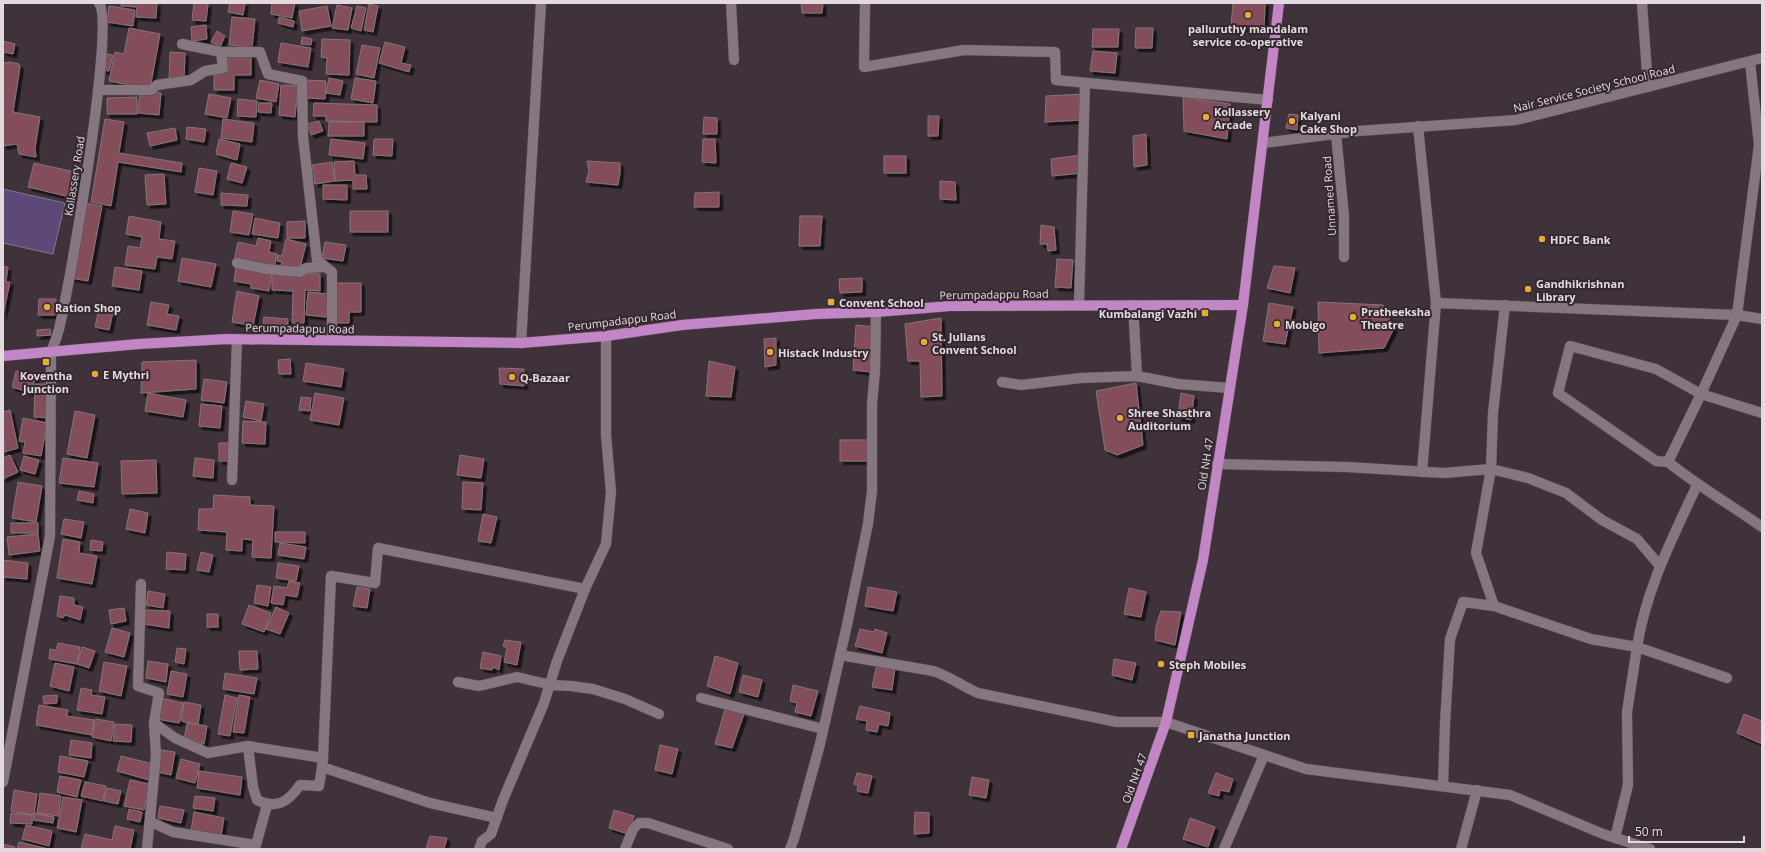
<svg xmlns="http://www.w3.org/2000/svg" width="1765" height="852" font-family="'Open Sans',sans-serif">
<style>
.water{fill:#5c4977;stroke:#847496}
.building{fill:#844d5c;stroke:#857478;filter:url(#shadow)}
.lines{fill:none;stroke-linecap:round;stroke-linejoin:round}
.minor-casing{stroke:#5b5056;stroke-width:11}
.major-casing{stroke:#5b5056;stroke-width:11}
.minor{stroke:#85767f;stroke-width:10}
.major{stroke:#c286c6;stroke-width:10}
.poi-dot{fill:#e4ad35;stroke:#352830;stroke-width:1.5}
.labels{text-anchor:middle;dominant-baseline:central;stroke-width:4;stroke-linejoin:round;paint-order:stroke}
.poi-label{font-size:11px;font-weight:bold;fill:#e2dade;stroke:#352830;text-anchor:start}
.street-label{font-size:11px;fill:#e2dade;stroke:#352830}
</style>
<defs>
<filter id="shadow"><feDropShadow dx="3.5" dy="3.5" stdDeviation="0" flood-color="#0009"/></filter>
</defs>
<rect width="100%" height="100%" fill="#3f323a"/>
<path class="water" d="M3,189L65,203L53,254L3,243Z"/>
<g class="building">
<path d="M121,3H157L156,18L136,17L137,7L121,6Z"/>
<path d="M194,3L208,4L206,21L192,20Z"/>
<path d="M230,3H245L243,15L228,12Z"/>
<path d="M272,3H295L292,18L271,14Z"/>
<path d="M801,3H823L822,13H802Z"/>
<path d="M1233,3H1265L1264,30L1231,26Z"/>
<path d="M369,4L378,6L373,32L364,30Z"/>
<path d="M337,5L352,8L348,30L332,28Z"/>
<path d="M109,6L135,10L133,26L107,22Z"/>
<path d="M327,6L331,26L302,31L299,11Z"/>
<path d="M357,6L366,8L361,31L351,28Z"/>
<path d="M232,17L255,19L252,48L229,45Z"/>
<path d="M279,17L294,21L293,27L278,23Z"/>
<path d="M206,25L207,39L192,41L191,27Z"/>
<path d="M129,28L160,34L150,89L109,81L115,52L124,54Z"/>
<path d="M1136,28H1153L1152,48H1135Z"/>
<path d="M1093,29H1119L1118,47H1092Z"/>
<path d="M217,31L225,36L220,47L211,42Z"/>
<path d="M302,37L312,39L311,45L301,44Z"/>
<path d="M322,39L350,40L349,75L326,74L327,58L321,57Z"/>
<path d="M3,41L15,44L13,54L3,52Z"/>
<path d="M385,42L405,47L401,63L411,65L409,72L379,63Z"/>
<path d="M281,43L311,48L308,67L278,62Z"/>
<path d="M362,45L380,48L374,78L356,74Z"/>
<path d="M1093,51L1117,53L1115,73L1090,71Z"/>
<path d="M170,52L185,53L184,81L169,80Z"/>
<path d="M107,54L113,55L109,71L103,70Z"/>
<path d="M228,55H251V75H234V90H214V72H227Z"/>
<path d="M10,62L19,64L20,67L13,112L40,117L35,148L36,157L19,154L17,144L3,146V63Z"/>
<path d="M329,78L343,81L340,95L326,93Z"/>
<path d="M355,78L376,81L373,103L351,99Z"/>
<path d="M260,80L279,84L276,102L256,98Z"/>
<path d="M307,80L326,81L325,99L306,98Z"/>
<path d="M281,85L298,86L295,117L279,115Z"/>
<path d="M140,91L161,93L159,115L138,113Z"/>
<path d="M209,94L231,98L227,118L205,114Z"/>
<path d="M1083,94V120L1045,122L1046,96Z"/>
<path d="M137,97V114H107V98Z"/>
<path d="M1183,97L1230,104L1227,139L1184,131Z"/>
<path d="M238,99L257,101L256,117L237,116Z"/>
<path d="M259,103H272L271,113L258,112Z"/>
<path d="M314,103L377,105V122L326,121V116H313Z"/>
<path d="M1289,114L1298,115L1297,130L1286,128Z"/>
<path d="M928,116H939L938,136H928Z"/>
<path d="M704,117L717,118V134H703Z"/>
<path d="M105,119L124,122L119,153L182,163L181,172L118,162L111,206L91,202Z"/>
<path d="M223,119L254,123L252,142L221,138Z"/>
<path d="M319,121L323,131L311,135L307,124Z"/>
<path d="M329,122H364V136H328Z"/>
<path d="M187,127L206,129L204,142L186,139Z"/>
<path d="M175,128L177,140L150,146L147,133Z"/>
<path d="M1146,134L1147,165L1134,167L1133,136Z"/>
<path d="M219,139L240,144L237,160L216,154Z"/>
<path d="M331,139L365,143L363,159L329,155Z"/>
<path d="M374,139H393L392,156L373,155Z"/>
<path d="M703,139H715L716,163L702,162Z"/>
<path d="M1080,155L1083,173L1052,176L1051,159Z"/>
<rect x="884" y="156" width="22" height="17"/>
<path d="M354,161L355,175H366L367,189H353V180L335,181L334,162Z"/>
<path d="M587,161L620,163V173L618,185L586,182L589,171Z"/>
<path d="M332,162L335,181L315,184L312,165Z"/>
<path d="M34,163L80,173L74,198L28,187Z"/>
<path d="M231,163L247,167L242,183L227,179Z"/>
<path d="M199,168L217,171L213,195L195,192Z"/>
<path d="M164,174L166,204L147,205L145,175Z"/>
<path d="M940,181L955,182L956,200L940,199Z"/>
<path d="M323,185H347V200L323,199Z"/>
<path d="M719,192V207H694L695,193Z"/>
<path d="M221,193L248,195L247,206L221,205Z"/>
<path d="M85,203L102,206L88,281L71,278Z"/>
<path d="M233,211L253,214L249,235L230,232Z"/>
<rect x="350" y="211" width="38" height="21"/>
<path d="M129,216L161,222L159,239L175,241L172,259L157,257L155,269L125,265L128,246L140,248L142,237L126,234Z"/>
<path d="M800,216H822L820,246H799Z"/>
<path d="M255,218L280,223L278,238L252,234Z"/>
<path d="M305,221V238H287V222Z"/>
<path d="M1041,225L1054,227L1056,250L1048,251L1047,244H1040Z"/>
<path d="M258,238L271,241L269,252L277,254L274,269L234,261L238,242L256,246Z"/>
<path d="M286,239L306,244L299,272L281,268L282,262L277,261L278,255L282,256Z"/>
<path d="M325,242L346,245L343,261L322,258Z"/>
<path d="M182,258L216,264L211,287L178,281Z"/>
<path d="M1057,259L1073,260L1071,288L1055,287Z"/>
<path d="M1274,266L1295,268L1290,293L1267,288Z"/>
<path d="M3,267H8L6,282H10L3,315Z"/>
<path d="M115,267L142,271L139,290L112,286Z"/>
<path d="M236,267L272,273L269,291L251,288V284L234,281Z"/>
<path d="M272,272L320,274V291L305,290L304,323H292L293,291L272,290Z"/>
<path d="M862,278V292L840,293L839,279Z"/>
<path d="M334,283H361V312H349V323H334Z"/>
<path d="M237,291L259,296L253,326L232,322Z"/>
<path d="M308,292L328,294L326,317L306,315Z"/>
<path d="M39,299H56L55,315H38Z"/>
<path d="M151,302L169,305L167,314L179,316L176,330L147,325Z"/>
<path d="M1318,302L1383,305L1394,328L1384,348L1319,353Z"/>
<path d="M1269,303L1293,307L1285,344L1263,341Z"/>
<path d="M99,309L113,312L109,330L95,327Z"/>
<path d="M264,317L288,319L287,338L262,336Z"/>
<path d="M941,318L942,396L921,397L920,361H908L905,324Z"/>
<path d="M856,325L874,327L870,372L853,370Z"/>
<path d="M50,329L51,335L37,336V330Z"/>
<path d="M776,338V365L765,367L764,339Z"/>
<path d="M290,359L291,374H279L278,360Z"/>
<path d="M196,360V389L141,393L142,362Z"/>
<path d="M709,361L735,367L731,397L706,396Z"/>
<path d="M306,363L344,369L341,387L303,381Z"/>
<path d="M499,368L524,369V386L500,384Z"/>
<path d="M16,371L36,376L31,393L12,387Z"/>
<path d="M204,379L227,382L224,403L201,400Z"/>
<path d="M1136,383L1143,445L1117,455L1105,450L1096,391Z"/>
<path d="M35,384H51L50,418L34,417Z"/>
<path d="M148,393L186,400L183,417L145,411Z"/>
<path d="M315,393L344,398L339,425L310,420Z"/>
<path d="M1181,393L1194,396L1191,420L1178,417Z"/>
<path d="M301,397L311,398L310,411L299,410Z"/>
<path d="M246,401L264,404L261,421L243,417Z"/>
<path d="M201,404L222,406L220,428L199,426Z"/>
<path d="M10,410L18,448L4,452L3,412Z"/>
<path d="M75,411L95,415L87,458L67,454Z"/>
<path d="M23,418L47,423L41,456L23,453L25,442L19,441Z"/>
<path d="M243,421L266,422L265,444L242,443Z"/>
<rect x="840" y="440" width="28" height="21"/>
<rect x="219" y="443" width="10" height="18"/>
<path d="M10,455L18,472L3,479V458Z"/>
<path d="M460,455L484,459L481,478L457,475Z"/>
<path d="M24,456L39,460L35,474L20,470Z"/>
<path d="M63,458L98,463L94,487L59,483Z"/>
<path d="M195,458L214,460L213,478L193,476Z"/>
<path d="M156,460L157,493L122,494L121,461Z"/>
<path d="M18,482L42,486L36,522L12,518Z"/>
<path d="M463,482L483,483L481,510L462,509Z"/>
<path d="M79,491L94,494L93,503L77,500Z"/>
<path d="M214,495L250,497V505L274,506L271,558L252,557L253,540L242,539V551L226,550L227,532L198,530L199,509H213Z"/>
<path d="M130,509L148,513L145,533L126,529Z"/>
<path d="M483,514L497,517L491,543L478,541Z"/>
<path d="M64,519L84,522L81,538L61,534Z"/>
<rect x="11" y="523" width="27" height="10"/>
<path d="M275,532H305V543L275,542Z"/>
<path d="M38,534L40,551L9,555L7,537Z"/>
<path d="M63,539L80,542L79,553L97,556L92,584L57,578Z"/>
<path d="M91,540L103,542L102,551L90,550Z"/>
<path d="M280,543L306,547L304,559L278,555Z"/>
<path d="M167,552L186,554L185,570L166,569Z"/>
<path d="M201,552L213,555L209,572L197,570Z"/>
<path d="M3,560L28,563L27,579L3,577Z"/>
<path d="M278,563L299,566L296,581L276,578Z"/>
<path d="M289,581L300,583L297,597L285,595L283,605L271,603L274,586L287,588Z"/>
<path d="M257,585L271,587L268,606L254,603Z"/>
<path d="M357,587L370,589L367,608L353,606Z"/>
<path d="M868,587L897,592L893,611L865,606Z"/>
<path d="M1129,588L1146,592L1141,617L1124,614Z"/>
<path d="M148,591L165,594L163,608L146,605Z"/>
<path d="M60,596L74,598V605L83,607L80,620L65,615L63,618L57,616Z"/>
<path d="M249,605L271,613L264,632L242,624Z"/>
<path d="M276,607L289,613L280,634L266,629Z"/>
<path d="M124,608L126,621L111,624L109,610Z"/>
<path d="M146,610L170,611L169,628L144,624Z"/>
<path d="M1161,611L1181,612L1175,645L1155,640L1156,626Z"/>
<rect x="207" y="614" width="11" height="13"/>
<path d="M112,628L130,633L124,657L105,652Z"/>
<path d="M860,629L874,632L875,629L887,633L882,653L855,646Z"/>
<path d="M505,640L521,642L517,665L504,662L507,648L503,646Z"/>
<path d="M58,643L80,647L77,664L49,659L50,649L56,650Z"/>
<path d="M82,647L95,651L89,668L77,664Z"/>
<path d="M177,648L186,649L184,664L175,662Z"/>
<path d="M239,651H257L258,669L240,670Z"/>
<path d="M483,652L501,656L499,670L493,667L492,670L480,668Z"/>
<path d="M715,656L738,663L730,694L707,686Z"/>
<path d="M1114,659L1136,663L1132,680L1112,675Z"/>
<path d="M148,661L168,664L166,682L146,678Z"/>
<path d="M104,662L127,666L121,696L99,691Z"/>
<path d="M55,663L74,667L69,691L50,686Z"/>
<path d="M877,664L895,668L892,690L872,687Z"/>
<path d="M171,671L187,674L183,697L167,694Z"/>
<path d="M225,673L257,678L254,694L223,689Z"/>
<path d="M743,675L762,680L758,697L739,692Z"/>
<path d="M793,685L818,691L811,716L795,712L797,703L790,701Z"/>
<path d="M81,688L92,690L91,695L105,697L102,714L77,710Z"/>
<path d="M57,695V703L44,704L43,696Z"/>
<path d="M225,695L237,698L230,736L218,734Z"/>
<path d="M239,695L250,697L244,733L233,732Z"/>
<path d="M161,698L183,703L179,723L157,719Z"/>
<path d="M184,702L201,705L198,725L181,721Z"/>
<path d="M39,705L68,710L67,716L94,720L92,735L36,725Z"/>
<path d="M860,706L890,713L888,726L879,724L877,732L866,730L867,721L856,719Z"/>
<path d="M725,709L744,714L732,748L715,744Z"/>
<path d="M1744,714L1762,721V744L1737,733Z"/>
<path d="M95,719L114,722L111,741L92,737Z"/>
<path d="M187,723L207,726L204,744L184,740Z"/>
<path d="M115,724L132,725L131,742L113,741Z"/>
<path d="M71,740L92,743L91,758L69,755Z"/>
<path d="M660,745L678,749L672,774L655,770Z"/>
<path d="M161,750L175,752L171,775L157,772Z"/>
<path d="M60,756L88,761L84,777L58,772Z"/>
<path d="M121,756L153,764L149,780L117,771Z"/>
<path d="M181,759L200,764L195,783L176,778Z"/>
<path d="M199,771L242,777L240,795L197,788Z"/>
<path d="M857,773L872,776L868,793L857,791L858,786L854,784Z"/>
<path d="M1216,773L1233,779L1229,792L1220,790L1219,796L1208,793Z"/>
<path d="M60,776L81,780L77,797L57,792Z"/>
<path d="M972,777L989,780L986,798L969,795Z"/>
<path d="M130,780L149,784L144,810L124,806Z"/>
<path d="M85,782L106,786L103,801L81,796Z"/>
<path d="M107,788L121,791L118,804L104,801Z"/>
<path d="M14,790L37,794L34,815L11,811Z"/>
<path d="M40,793L61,796L58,816L37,813Z"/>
<path d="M195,796L215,798L213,811L193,808Z"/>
<path d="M63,797L82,800L76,832L57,828Z"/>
<path d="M160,806L184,810L181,823L158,818Z"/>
<path d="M129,809L142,812L140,822L127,819Z"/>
<path d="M614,810L634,816L628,834L609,828Z"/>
<path d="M194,812L224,818L221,836L191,831Z"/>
<path d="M915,812L929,813V833L914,834Z"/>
<path d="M11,813L32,815V824L10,823Z"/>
<path d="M34,813L54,817L53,823L33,820Z"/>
<path d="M1190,818L1215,827L1208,847L1183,839Z"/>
<path d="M26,825L52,831L49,846L22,839Z"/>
<path d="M115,826L134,830L130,849H81L85,834L112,840Z"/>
<path d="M430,836L447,838L444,849H426Z"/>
<path d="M19,842L49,849H17Z"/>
<path d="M3,844L15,847L14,849H3Z"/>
</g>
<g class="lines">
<defs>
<g id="minor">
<path d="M731,3L734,60"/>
<path d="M865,3L864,67L964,50L1055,52L1056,80L1268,100"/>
<path d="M1642,3L1648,87"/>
<path d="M182,44L221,52"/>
<path d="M1750,62L1759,145L1737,315L1762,319"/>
<path d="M98,90H151L157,85L191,80L205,71L223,68L221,52H260L268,74L302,81L303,137L317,260L332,272V340"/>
<path d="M1418,126L1436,303L1737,315L1701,394L1762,413"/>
<path d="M1336,134L1344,216V257"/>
<path d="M1263,143L1358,131L1516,120L1762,58"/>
<path d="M237,263L266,269L300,272L306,268L325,267"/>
<path d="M1079,305L1085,83"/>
<path d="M1133,305L1137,376"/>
<path d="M1505,305L1493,413L1491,469L1528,478L1566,493L1602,520L1637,539L1660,566"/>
<path d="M521,343L541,3"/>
<path d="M1570,346L1656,369L1701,394L1668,462L1656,461L1558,393Z"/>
<path d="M1002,382L1021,385L1081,378L1137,376L1178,384L1229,388"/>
<path d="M1668,462C1698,486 1731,505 1762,527"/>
<path d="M1217,464L1347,467L1444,473L1491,469L1476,553L1494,606L1591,639L1637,647L1627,712L1628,785L1615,838"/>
<path d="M1422,472L1436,303"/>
<path d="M232,480L237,339"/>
<path d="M1697,485C1673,537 1646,589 1637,647L1727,678"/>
<path d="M141,584L138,686L159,693L154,723L156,755L147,849"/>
<path d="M840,655L933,671C949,676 962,686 978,693L1117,722H1166L1306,769L1510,795L1603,834L1650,849"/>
<path d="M458,682L479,686L517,677L551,685L571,686L593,689L625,699L659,714"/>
<path d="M701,698L823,729"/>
<path d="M154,723L175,738L208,753L248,746L323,758L322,767L430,803L497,818"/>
<path d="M248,746L253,787L257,800C277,810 289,801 300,785L319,786L322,767"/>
<path d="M323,758L331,576L375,583L378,548L585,589"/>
<path d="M3,782L50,536L51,352C54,344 57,337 59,329C69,289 116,24 99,3"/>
<path d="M1443,786L1445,724L1450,639L1463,602L1494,606"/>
<path d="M151,822L173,832L256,845L267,805"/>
<path d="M479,849L482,841L491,834L503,800L544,703L557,661L585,589L606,544L611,492L606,435V336"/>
<path d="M625,849L633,829L639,823H648L728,849"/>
<path d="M790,849L794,839L820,744L847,625L868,524L872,491V404L875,371L876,312"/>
<path d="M1224,849L1264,755"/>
<path d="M1461,849L1477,790"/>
</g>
<g id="major">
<path d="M3,356L139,344L227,339L521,343L606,336L682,325L816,314L876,312L950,306L1243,305"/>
<path d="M1121,849L1166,722L1203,560L1243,305L1279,3"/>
</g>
</defs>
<use href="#minor" class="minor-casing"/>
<use href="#major" class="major-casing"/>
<use href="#minor" class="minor"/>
<use href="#major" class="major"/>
</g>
<g class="poi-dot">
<circle cx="1248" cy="15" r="4"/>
<circle cx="1206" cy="117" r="4"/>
<circle cx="1292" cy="121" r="4"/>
<circle cx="1542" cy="239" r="4"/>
<circle cx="1528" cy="289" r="4"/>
<rect x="827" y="298" width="8" height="8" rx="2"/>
<circle cx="47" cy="307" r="4"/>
<rect x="1201" y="309" width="8" height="8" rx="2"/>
<circle cx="1353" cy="317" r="4"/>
<circle cx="1277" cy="324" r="4"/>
<circle cx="924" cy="342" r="4"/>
<circle cx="770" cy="352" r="4"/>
<rect x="42" y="358" width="8" height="8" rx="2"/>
<circle cx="95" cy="374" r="4"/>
<circle cx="512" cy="377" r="4"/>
<circle cx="1120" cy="418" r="4"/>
<circle cx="1161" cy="664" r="4"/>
<rect x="1187" y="731" width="8" height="8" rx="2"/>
</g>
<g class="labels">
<g class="poi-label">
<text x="1248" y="28" text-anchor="middle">palluruthy mandalam<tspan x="1248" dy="13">service co-operative</tspan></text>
<text x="1214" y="111">Kollassery<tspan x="1214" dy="13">Arcade</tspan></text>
<text x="1300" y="115">Kalyani<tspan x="1300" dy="13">Cake Shop</tspan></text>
<text x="1550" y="239">HDFC Bank</text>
<text x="1536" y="283">Gandhikrishnan<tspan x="1536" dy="13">Library</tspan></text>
<text x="839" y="302">Convent School</text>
<text x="55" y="307">Ration Shop</text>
<text x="1361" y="311">Pratheeksha<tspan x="1361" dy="13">Theatre</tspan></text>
<text x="1197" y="313" text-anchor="end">Kumbalangi Vazhi</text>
<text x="1285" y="324">Mobigo</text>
<text x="932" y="336">St. Julians<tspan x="932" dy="13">Convent School</tspan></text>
<text x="778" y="352">Histack Industry</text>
<text x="103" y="374">E Mythri</text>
<text x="46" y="375" text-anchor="middle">Koventha<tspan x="46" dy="13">Junction</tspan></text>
<text x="520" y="377">Q-Bazaar</text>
<text x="1128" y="412">Shree Shasthra<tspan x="1128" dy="13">Auditorium</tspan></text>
<text x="1169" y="664">Steph Mobiles</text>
<text x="1199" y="735">Janatha Junction</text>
</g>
<g class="street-label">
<text transform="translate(1594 88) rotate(-14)">Nair Service Society School Road</text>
<text transform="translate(74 176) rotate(-81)">Kollassery Road</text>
<text transform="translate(1329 196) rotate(-94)">Unnamed Road</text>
<text transform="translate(994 294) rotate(-1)">Perumpadappu Road</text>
<text transform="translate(622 320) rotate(-7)">Perumpadappu Road</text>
<text transform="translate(300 328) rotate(1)">Perumpadappu Road</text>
<text transform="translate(1205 464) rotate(-81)">Old NH 47</text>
<text transform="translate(1134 778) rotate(-70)">Old NH 47</text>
</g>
</g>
<rect width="1765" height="852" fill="none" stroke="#e2dade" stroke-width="8"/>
<path d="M1629 836v6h115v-6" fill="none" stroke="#e2dade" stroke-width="2"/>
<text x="1635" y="836" font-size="12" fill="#e2dade" stroke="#352830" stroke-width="3" paint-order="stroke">50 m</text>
</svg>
